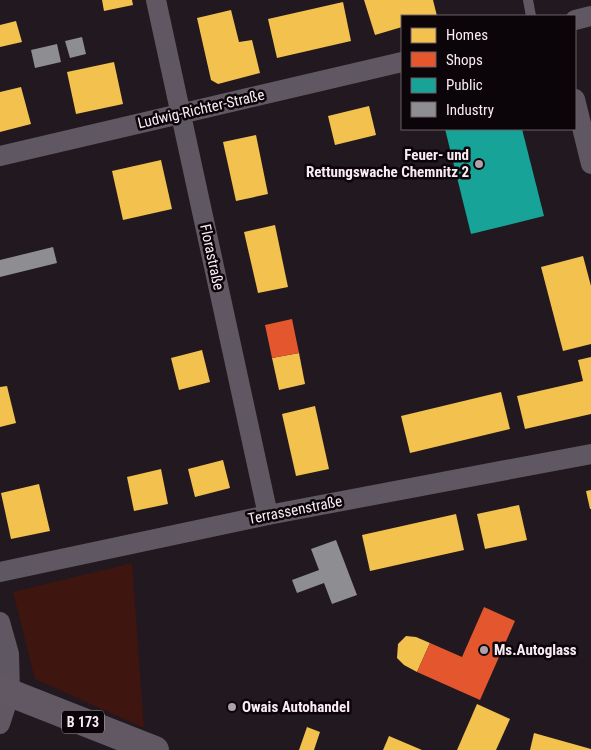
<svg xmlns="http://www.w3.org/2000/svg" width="591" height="750" font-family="'Roboto Condensed',sans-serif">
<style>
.green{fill:#3f150f}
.homes{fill:#f2c14e}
.shops{fill:#e4572e}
.public{fill:#17a398}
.industry{fill:#8d8d92}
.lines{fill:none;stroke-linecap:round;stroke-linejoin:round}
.lane{stroke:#5f5761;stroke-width:10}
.street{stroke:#5f5761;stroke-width:20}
.primary{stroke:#625864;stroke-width:28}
.poi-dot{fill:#aea1a9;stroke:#0b0408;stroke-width:2}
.labels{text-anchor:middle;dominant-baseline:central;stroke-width:5;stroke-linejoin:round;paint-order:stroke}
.shield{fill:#0b0408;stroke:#b2a6ac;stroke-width:1}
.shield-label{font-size:14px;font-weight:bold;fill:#f9ebf3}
.street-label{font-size:15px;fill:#f9ebf3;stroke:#0b0408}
.poi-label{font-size:15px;font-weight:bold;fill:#f9ebf3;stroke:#0b0408;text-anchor:start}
</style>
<rect width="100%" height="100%" fill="#22181f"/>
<path class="green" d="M132,563L144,728L35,679L13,592Z"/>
<g class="homes">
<path d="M102,0H132L133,5L104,11Z"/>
<path d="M364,0H433L437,16H402V27L375,35Z"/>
<path d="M343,2L351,41L277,58L268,19Z"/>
<path d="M231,10L239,42L252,40L260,73L218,84L211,80L197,18Z"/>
<path d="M16,21L22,42L0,47V25Z"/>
<path d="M114,62L123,104L76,114L67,72Z"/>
<path d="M21,87L31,124L0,132V92Z"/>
<path d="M369,106L376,135L335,145L328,116Z"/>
<path d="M256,135L268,194L236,201L223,142Z"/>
<path d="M161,160L172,209L123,220L112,171Z"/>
<path d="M275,225L288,287L258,293L244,232Z"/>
<path d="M583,256L591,286V344L563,351L541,267Z"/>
<path d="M202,350L210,382L179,390L171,358Z"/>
<path d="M299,353L305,384L279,390L272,358Z"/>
<path d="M591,357V414L525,429L517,396L583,381L578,360Z"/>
<path d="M7,386L16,423L0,427V387Z"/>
<path d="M501,392L510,429L410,453L401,416Z"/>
<path d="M315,406L329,469L296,476L282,414Z"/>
<path d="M223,460L230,488L195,497L188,469Z"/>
<path d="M161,469L168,504L134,511L127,477Z"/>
<path d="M39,484L50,531L11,539L1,493Z"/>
<path d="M591,490V509H590L586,491Z"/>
<path d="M519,505L527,540L485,549L477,514Z"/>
<path d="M456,514L464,550L370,571L362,535Z"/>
<path d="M406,636L416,637L430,643L417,672L404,665L397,658L398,644Z"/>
<path d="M477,704L510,719L496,750H457Z"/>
<path d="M307,727L320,732L314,750H299Z"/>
<path d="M534,733L591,749V750H530Z"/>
<path d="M389,736L422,750H383Z"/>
</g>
<g class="shops">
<path d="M292,319L299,353L272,358L265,325Z"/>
<path d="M484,607L515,621L480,700L417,672L430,643L462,657Z"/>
</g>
<path class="public" d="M445,129H522L544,216L471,234Z"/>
<g class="industry">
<path d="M82,37L86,54L70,58L65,41Z"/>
<path d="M57,44L61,62L35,68L31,50Z"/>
<path d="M53,247L57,263L0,277V260Z"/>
<path d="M336,540L357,595L332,604L324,583L297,593L292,580L319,570L311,549Z"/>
</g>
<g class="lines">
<path class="lane" d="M528,0L531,16"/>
<g class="street">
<path d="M156,0L268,515"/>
<path d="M575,20L591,16"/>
<path d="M575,99L591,164"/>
<path d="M0,156L402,62"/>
<path d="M0,572L268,515L591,454"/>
<path d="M0,622L9,654L10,693L0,724"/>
</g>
<path class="primary" d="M0,689L155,750"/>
</g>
<g class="poi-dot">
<circle cx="479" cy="164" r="5"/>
<circle cx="484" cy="650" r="5"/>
<circle cx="232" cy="707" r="5"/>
</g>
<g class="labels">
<rect class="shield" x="62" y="710.5" width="42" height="23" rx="4"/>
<g class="shield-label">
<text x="83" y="722">B 173</text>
</g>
<g class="street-label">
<text transform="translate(201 109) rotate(-13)">Ludwig-Richter-Straße</text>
<text transform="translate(212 257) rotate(78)">Florastraße</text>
<text transform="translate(295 510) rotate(-11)">Terrassenstraße</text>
</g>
<g class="poi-label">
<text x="469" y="155" text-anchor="end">Feuer- und<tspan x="469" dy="17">Rettungswache Chemnitz 2</tspan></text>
<text x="494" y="650">Ms.Autoglass</text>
<text x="242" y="707">Owais Autohandel</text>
</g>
</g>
<rect x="401" y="15" width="175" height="115" fill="#0b0408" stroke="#6a6066"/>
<rect x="411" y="28" width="25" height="15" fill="#f2c14e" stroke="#6a6066"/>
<text x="446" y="40" font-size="15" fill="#f9ebf3">Homes</text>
<rect x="411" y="52" width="25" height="15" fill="#e4572e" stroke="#6a6066"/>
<text x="446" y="65" font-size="15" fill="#f9ebf3">Shops</text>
<rect x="411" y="78" width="25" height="15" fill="#17a398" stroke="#6a6066"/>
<text x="446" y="90" font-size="15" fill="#f9ebf3">Public</text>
<rect x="411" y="102" width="25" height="15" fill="#8d8d92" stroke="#6a6066"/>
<text x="446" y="115" font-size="15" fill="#f9ebf3">Industry</text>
</svg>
